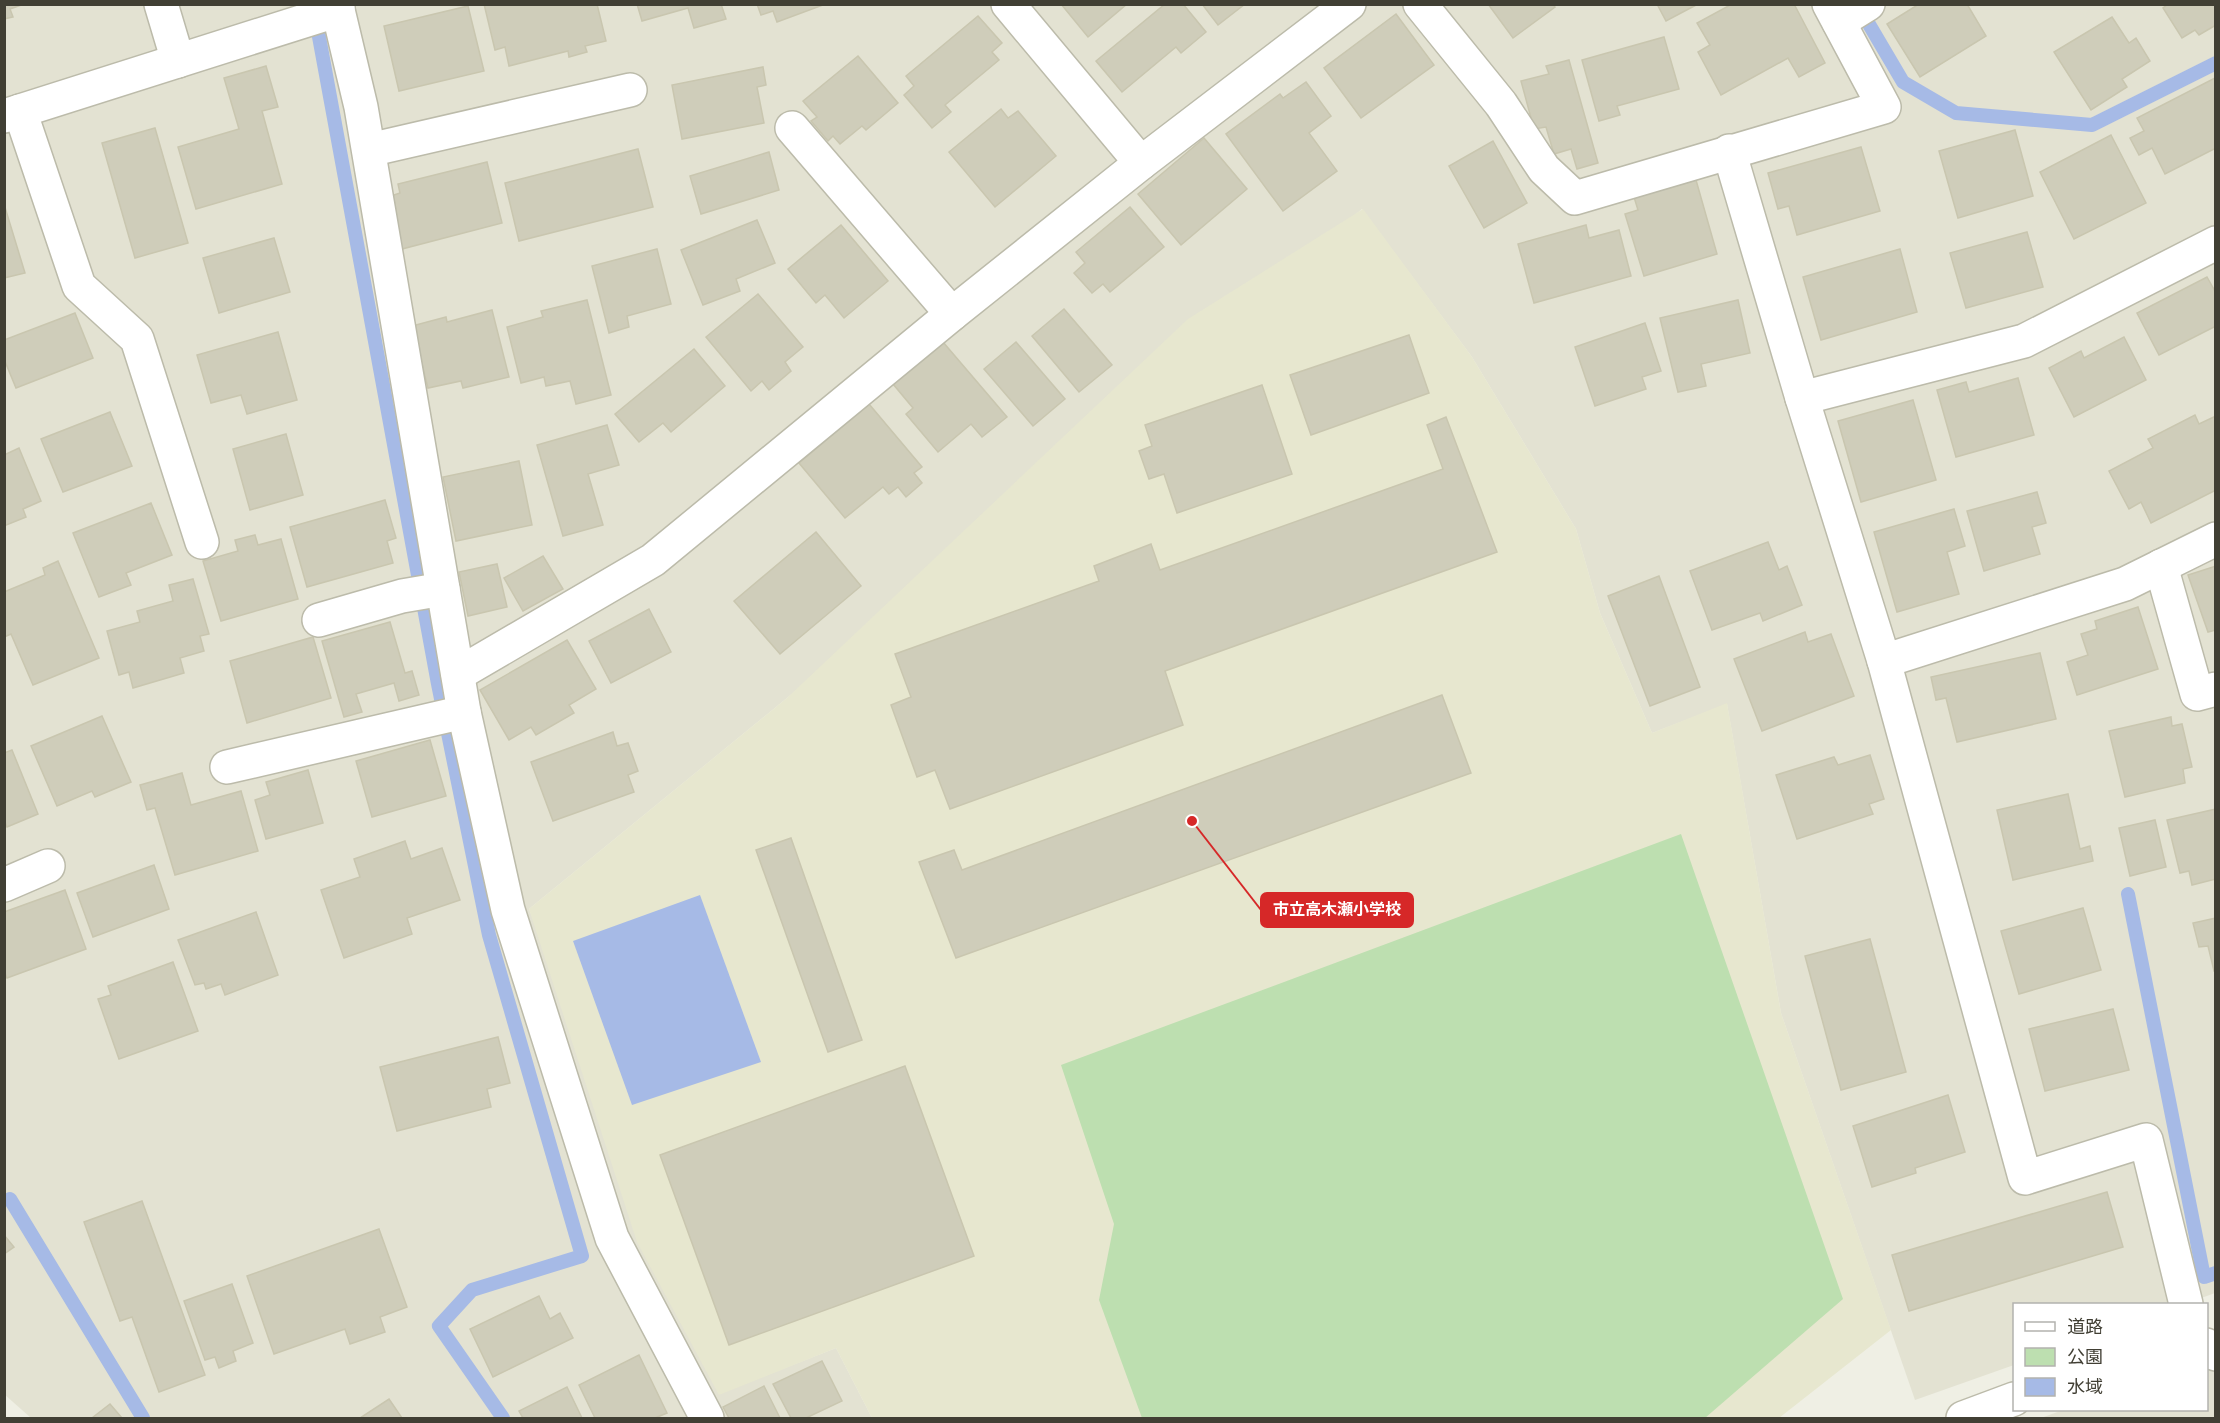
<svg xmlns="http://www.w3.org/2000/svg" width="2220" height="1423" font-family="Signika,'Noto Sans JP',sans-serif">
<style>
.residential{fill:#e3e2d2}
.education{fill:#e7e7cf}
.green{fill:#bddfb0}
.water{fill:#a6bae6}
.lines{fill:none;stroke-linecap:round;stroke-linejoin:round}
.stream{stroke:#a6bae6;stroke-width:14}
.building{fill:#cfcdba;stroke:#c9c6af;stroke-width:1.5}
.minor-casing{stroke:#bcbbaa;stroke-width:36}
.minor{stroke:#fff;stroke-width:33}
.leader{fill:none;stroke:#d62828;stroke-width:2}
.callout-dot{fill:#d62828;stroke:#fff;stroke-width:2}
.callout{fill:#d62828;stroke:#d62828;stroke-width:2}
.callout-label{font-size:16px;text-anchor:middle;font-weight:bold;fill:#fff}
</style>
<rect width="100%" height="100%" fill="#efefe4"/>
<g class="residential">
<path d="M4,5H2215V1293L2185,1304H2014V1365L1915,1400L1781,1013L1727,704L1652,733L1600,613L1576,529L1472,357L1362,209L787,698L529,909L719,1394L836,1348L872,1418H31L4,1394Z"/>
<path d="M2215,1347V1418H2041L2063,1410H2206L2207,1350Z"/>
</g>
<path class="education" d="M1363,209L1472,357L1576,529L1600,613L1652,733L1727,703L1781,1013L1891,1330L1779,1418H872L836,1348L719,1395L637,1242L529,909L787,698L1188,319Z"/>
<path class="green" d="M1681,834L1843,1299L1705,1418H1142L1099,1300L1114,1224L1061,1065Z"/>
<path class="water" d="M700,895L761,1062L632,1105L573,941Z"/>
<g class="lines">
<g class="stream">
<path d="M1860,9L1903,82L1956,113L2092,125L2216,63"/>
<path d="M315,15L438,684L489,935L582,1256L472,1290L439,1326L503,1418"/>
<path d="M2128,894L2204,1277L2216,1273"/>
<path d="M10,1199L143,1418"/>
</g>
</g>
<g class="building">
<path d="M4,4H24L10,9L13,17L4,19Z"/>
<path d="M484,4H597L606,41L585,46L587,52L569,57L568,51L509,66L505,47L495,50Z"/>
<path d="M637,4H721L726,19L694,28L688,8L642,21Z"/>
<path d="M757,4H822L823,5L777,22L773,11L761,15Z"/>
<path d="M1061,4H1127L1088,37Z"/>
<path d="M1165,4H1183L1206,32L1181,53L1176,47L1122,92L1096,61Z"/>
<path d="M1202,4H1245L1218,25Z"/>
<path d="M1488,4H1553L1555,7L1513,38Z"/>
<path d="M1657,4H1698L1666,21Z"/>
<path d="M1732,4H1794L1825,63L1799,77L1788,58L1721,95L1698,52L1710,45L1697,23Z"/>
<path d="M1919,4H1967L1986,36L1920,77L1887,24Z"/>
<path d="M2168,4H2216V25L2199,35L2195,30L2182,38L2163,8Z"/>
<path d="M468,6L484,71L399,91L384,26Z"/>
<path d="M1396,14L1434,65L1361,118L1324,68Z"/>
<path d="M978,16L1002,43L992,52L999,60L945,105L951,112L932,128L904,95L914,86L906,76Z"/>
<path d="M2112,17L2129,43L2136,38L2150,61L2122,79L2127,87L2091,110L2054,52Z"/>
<path d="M1664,37L1679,89L1617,106L1620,115L1599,121L1582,60Z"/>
<path d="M858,56L898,103L866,130L862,126L840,144L833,136L828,141L811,121L817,117L803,101Z"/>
<path d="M1569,60L1598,163L1577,169L1571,149L1554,154L1546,127L1534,129L1521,81L1549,74L1546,66Z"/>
<path d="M266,66L278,107L262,111L282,184L196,209L178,147L239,129L224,78Z"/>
<path d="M763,67L766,85L757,87L764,123L682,139L672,85Z"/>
<path d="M2215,78L2216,148L2165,174L2152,148L2139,155L2130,138L2144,131L2137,118Z"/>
<path d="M1306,82L1331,116L1309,133L1337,171L1283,211L1226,134L1280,94L1283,98Z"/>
<path d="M1001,109L1008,118L1018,111L1056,156L995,207L949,152Z"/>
<path d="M155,128L188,243L135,258L102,143Z"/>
<path d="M2015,130L2033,196L1958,218L1939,151Z"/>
<path d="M2111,135L2146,203L2074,239L2040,172Z"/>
<path d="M1204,138L1247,189L1181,245L1138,194Z"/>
<path d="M1493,141L1527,203L1484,228L1449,166Z"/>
<path d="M1861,147L1880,211L1797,235L1789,206L1778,209L1768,173Z"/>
<path d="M638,149L653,207L519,241L505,183Z"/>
<path d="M769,152L779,190L701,214L690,176Z"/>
<path d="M487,162L502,223L402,249L388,197L400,193L398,184Z"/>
<path d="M1696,180L1717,254L1644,276L1625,214L1638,210L1634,197Z"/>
<path d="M4,204L25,273L4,278Z"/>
<path d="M1130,207L1164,247L1110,292L1103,284L1092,293L1074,273L1085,263L1076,252Z"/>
<path d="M757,220L775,263L736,279L740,291L703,305L681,250Z"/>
<path d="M841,225L888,281L844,318L825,295L816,303L788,269Z"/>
<path d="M1586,225L1589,238L1619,230L1631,276L1534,303L1518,244Z"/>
<path d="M2027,232L2043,287L1966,308L1950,253Z"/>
<path d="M274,238L290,292L219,313L203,258Z"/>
<path d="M657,249L671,304L627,316L629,327L609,333L592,266Z"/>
<path d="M1900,249L1917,312L1821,340L1803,277Z"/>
<path d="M2207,277L2216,293V326L2159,355L2137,313Z"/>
<path d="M758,294L803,347L785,362L791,371L769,390L762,381L751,391L706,337Z"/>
<path d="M587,300L611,395L576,404L570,381L546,386L544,377L521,383L507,327L543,317L541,311Z"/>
<path d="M1738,300L1750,353L1701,364L1706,386L1678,392L1660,318Z"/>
<path d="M1064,309L1112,365L1079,392L1032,336Z"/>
<path d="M492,310L509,377L463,388L461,381L428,388L412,326L446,317L447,322Z"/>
<path d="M75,313L93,358L16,388L4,359V340Z"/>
<path d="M1645,323L1661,371L1642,377L1646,389L1595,406L1575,347Z"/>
<path d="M278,332L297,400L247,414L241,395L211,403L197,355Z"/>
<path d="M1409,335L1429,393L1311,435L1290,375Z"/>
<path d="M2124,337L2146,380L2074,417L2049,368L2081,351L2084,358Z"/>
<path d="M943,342L1007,417L982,437L971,424L938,452L906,414L913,408L893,384Z"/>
<path d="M1016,342L1065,399L1033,426L984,369Z"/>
<path d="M694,349L725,386L671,432L663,423L639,442L615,414Z"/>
<path d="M2018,378L2034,435L1956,457L1937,390L1966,382L1969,392Z"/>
<path d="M1262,385L1292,474L1177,513L1164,474L1149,479L1139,451L1152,446L1145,425Z"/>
<path d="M1913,400L1936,480L1861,502L1838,421Z"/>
<path d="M869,404L922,467L914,473L922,483L906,497L898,487L889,494L883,487L845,518L799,463Z"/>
<path d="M110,412L132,466L63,492L41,439Z"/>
<path d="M2195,415L2199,424L2216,416V490L2151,523L2141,502L2129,509L2109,471L2153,448L2148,439Z"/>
<path d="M1446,417L1497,552L1165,671L1183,725L950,809L935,770L917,777L891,705L911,697L895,654L1099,581L1094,566L1151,544L1160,570L1443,469L1427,425Z"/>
<path d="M607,425L619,465L588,474L603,525L563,536L537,445Z"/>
<path d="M286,434L303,495L250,510L233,449Z"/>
<path d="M19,448L41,501L23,509L26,517L4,526V455Z"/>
<path d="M519,461L532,525L456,541L443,477Z"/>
<path d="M2037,492L2046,523L2032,527L2040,554L1984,571L1967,511Z"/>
<path d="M385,500L396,538L387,541L393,563L307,587L290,527Z"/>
<path d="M151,503L172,555L126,573L131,585L99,597L73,533Z"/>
<path d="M1954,509L1965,546L1947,552L1959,594L1897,612L1874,532Z"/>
<path d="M816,532L861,586L780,654L734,601Z"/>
<path d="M255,535L258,545L281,539L298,599L221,621L203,561L238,551L235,540Z"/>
<path d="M1768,542L1779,570L1787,566L1802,605L1763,621L1760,613L1712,630L1690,571Z"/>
<path d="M543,556L563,589L523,611L504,578Z"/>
<path d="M58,561L99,658L33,685L11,634L4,637V592L45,575L43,568Z"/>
<path d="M497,564L507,607L468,616L459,572Z"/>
<path d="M2216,566V630L2208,632L2188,575Z"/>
<path d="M1659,576L1700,687L1650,706L1608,596Z"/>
<path d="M193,579L209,634L200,636L204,651L180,658L184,673L133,688L129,672L119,675L107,631L140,622L137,611L173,601L169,585Z"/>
<path d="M2138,607L2158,669L2077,695L2067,662L2088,655L2081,634L2097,629L2095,621Z"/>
<path d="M649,609L671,652L611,683L589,641Z"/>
<path d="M390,622L405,673L412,671L419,695L399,701L394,683L356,694L362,712L344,717L322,641Z"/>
<path d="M1805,632L1808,642L1831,634L1854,696L1762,731L1734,659Z"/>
<path d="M313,637L331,698L247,723L230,661Z"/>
<path d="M567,640L596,689L569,705L574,713L536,735L531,727L509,740L480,690Z"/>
<path d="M2040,653L2056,719L1957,742L1946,698L1936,700L1931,677Z"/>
<path d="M1442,695L1471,773L956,958L919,862L954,850L962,870Z"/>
<path d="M102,716L131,782L95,797L92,791L57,806L31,746Z"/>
<path d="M2171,717L2172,726L2182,724L2192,767L2183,769L2185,783L2125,797L2109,731Z"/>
<path d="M613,732L617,746L628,743L638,771L628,775L634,792L553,821L531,762Z"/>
<path d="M430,740L446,796L372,817L356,761Z"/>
<path d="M12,750L38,814L7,827L4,820V753Z"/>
<path d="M1870,755L1884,799L1869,804L1873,814L1797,839L1776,775L1834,757L1838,765Z"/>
<path d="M308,770L323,823L266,839L255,800L270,795L266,782Z"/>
<path d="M182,773L191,805L241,791L258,851L175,875L155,808L147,810L140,785Z"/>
<path d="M2068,794L2080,849L2090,846L2093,861L2013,880L1997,810Z"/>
<path d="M2216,809V879L2192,885L2189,871L2180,873L2167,820Z"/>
<path d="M2155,820L2166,867L2130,876L2119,828Z"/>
<path d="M791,838L862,1040L828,1052L756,850Z"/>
<path d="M405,841L411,859L442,848L460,900L407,918L412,934L344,958L321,890L360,877L354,859Z"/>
<path d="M154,865L169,909L93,937L77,893Z"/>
<path d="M65,890L86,949L7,978L4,971V912Z"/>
<path d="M2083,908L2101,970L2019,994L2001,931Z"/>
<path d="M256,912L278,975L225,995L221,984L206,989L204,983L195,985L178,940Z"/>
<path d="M2216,918V970L2214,971L2208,946L2199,947L2193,923Z"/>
<path d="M1870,939L1906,1072L1841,1090L1805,956Z"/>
<path d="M173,962L198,1031L119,1059L98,999L111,995L108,986Z"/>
<path d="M2113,1009L2129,1070L2045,1091L2029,1029Z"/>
<path d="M498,1037L510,1083L487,1089L491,1107L397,1131L380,1067Z"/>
<path d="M905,1066L974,1256L729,1345L660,1155Z"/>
<path d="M1948,1095L1965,1152L1915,1168L1916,1173L1872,1187L1853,1126Z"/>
<path d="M2107,1192L2123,1247L1909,1311L1892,1255Z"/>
<path d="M142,1201L205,1375L159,1392L132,1317L120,1321L84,1222Z"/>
<path d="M379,1229L407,1307L380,1317L385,1332L350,1344L345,1329L274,1354L247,1276Z"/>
<path d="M4,1235L14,1247L4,1254Z"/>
<path d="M232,1284L253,1343L233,1351L236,1361L219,1368L215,1357L205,1360L184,1301Z"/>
<path d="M539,1296L550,1319L560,1313L573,1338L493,1377L470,1329Z"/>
<path d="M639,1355L667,1413L655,1418H595L579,1385Z"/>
<path d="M822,1361L842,1401L806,1418H791L773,1384Z"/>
<path d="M764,1386L780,1418H729L723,1407Z"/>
<path d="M567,1387L582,1418H523L519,1411Z"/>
<path d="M389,1399L402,1418H360Z"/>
<path d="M110,1404L122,1418H92Z"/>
</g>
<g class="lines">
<defs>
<g id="minor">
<path d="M161,4L178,61"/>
<path d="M1008,4L1141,163"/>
<path d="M1420,4L1501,104L1544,169L1575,198L1884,107L1829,4"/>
<path d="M338,10L361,107L464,712L508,910L612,1238L707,1418"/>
<path d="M1839,22L1868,4"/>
<path d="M20,111L79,286L137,339L202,542"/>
<path d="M4,116L326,14L338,10V4"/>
<path d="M792,128L952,314"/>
<path d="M369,150L630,90"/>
<path d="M1729,151L1802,398L1884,661L2025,1178L2146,1140L2186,1304"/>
<path d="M1802,398L2024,341L2216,243"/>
<path d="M2161,566L2197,694L2216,689"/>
<path d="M319,620L402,596L443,589"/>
<path d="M1884,661L2125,584L2216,539"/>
<path d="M458,674L653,560L952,314L1141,163L1349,4"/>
<path d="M227,767L464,712"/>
<path d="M4,885L48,866"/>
<path d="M2206,1345L2216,1354"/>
<path d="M1963,1418L2014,1399"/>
</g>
</defs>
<use href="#minor" class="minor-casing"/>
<use href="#minor" class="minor"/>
</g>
<path class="leader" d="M1192 821L1261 910"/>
<circle class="callout-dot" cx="1192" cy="821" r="6"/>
<rect class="callout" x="1261" y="893" width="152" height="34" rx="6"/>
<g class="callout-label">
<text x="1337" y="915">市立高木瀬小学校</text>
</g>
<rect width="2220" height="1423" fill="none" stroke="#413f34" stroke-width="12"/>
<rect x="2013" y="1303" width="195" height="108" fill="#ffffff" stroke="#b3b2ae" stroke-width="1.5"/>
<rect x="2025" y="1322" width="30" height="9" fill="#ffffff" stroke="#b3b2ae" stroke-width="1.5"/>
<text x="2067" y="1333" font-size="18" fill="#413f34">道路</text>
<rect x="2025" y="1348" width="30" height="18" fill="#bddfb0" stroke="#b3b2ae" stroke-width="1.5"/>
<text x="2067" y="1363" font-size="18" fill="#413f34">公園</text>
<rect x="2025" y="1378" width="30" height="18" fill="#a6bae6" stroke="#b3b2ae" stroke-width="1.5"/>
<text x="2067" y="1393" font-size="18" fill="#413f34">水域</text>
</svg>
